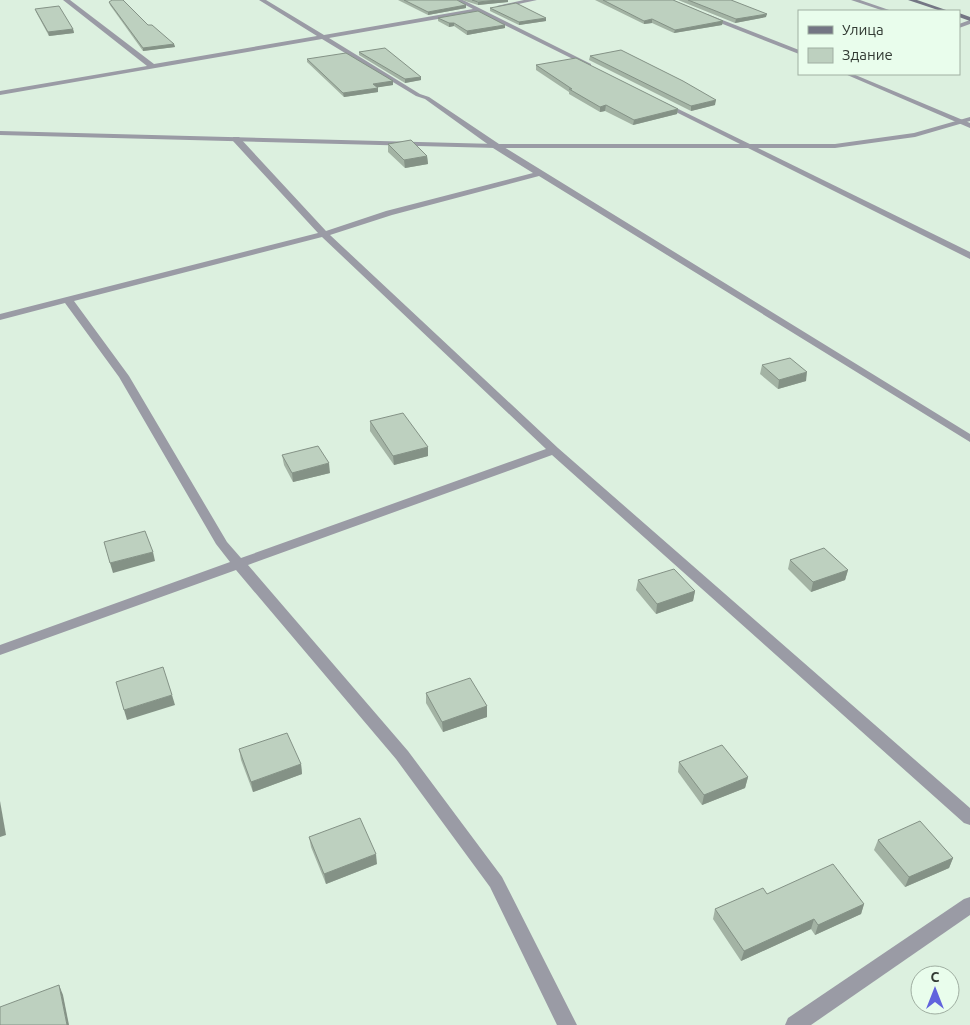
<svg xmlns="http://www.w3.org/2000/svg" width="970" height="1025" font-family="Ubuntu,sans-serif">
<style>
.lines{fill:none;stroke-linecap:round;stroke-linejoin:round}
.lane{fill:#9a9ba5;fill-rule:evenodd}
.street{fill:#9a9ba5;fill-rule:evenodd}
.secondary{fill:#747684;fill-rule:evenodd}
.wall{fill:#a3b3a4}
.shaded-wall{fill:#849286}
.building{fill:#bdd0bf;stroke:#849286}
</style>
<rect width="100%" height="100%" fill="#dcf0df"/>
<g class="lines">
<g class="lane">
<path d="M63,0H70L154,64L317,36L259,0H266L324,35L473,9L456,0H463L591,64V66H587L478,12L329,38L420,94L429,97L499,144L970,434V442L539,176L392,215L330,235L558,448L970,808V825L964,823L552,455L248,565L408,751L502,877L577,1025H557L490,887L396,759L236,570L0,655V645L230,562L216,544L119,377L65,303L0,320V314L318,233L233,141V137H239L326,231L386,211L533,173L493,148L425,99L416,96L322,39L0,95V91L147,66ZM322,237L546,449L241,558L227,542L129,376L74,301Z"/>
<path d="M524,0H537L500,8L497,6Z"/>
<path d="M851,0H860L892,11H884Z"/>
<path d="M707,14L799,50V54L705,17Z"/>
<path d="M970,20V24L959,28V24Z"/>
<path d="M845,74H853L970,123V128Z"/>
<path d="M660,102H664L970,252V259L660,104Z"/>
<path d="M970,897V915L811,1025H785L788,1018L964,899Z"/>
</g>
<path class="street" d="M970,117V121L915,137L835,148H496L0,135V131L496,144H835L914,133Z"/>
<g class="secondary">
<path d="M908,0H917L949,11H941Z"/>
<path d="M959,13L970,17V21L959,17Z"/>
</g>
</g>
<g class="wall">
<path d="M398,0H458L466,8L428,15Z"/>
<path d="M462,0H508V2L478,5Z"/>
<path d="M595,0H673L723,21L722,25L674,33L652,23L644,24Z"/>
<path d="M678,0H731L766,17L735,23Z"/>
<path d="M109,2L148,25L174,44L175,47L143,51L110,5Z"/>
<path d="M490,8L546,21L519,25L490,11Z"/>
<path d="M35,9L73,29L74,33L49,36L36,12Z"/>
<path d="M438,18L505,28L467,35L454,26L449,27L438,21Z"/>
<path d="M359,52L421,77V80L405,83L359,55Z"/>
<path d="M590,56L715,105L691,111L589,60Z"/>
<path d="M307,59L393,81V85L377,87L378,92L344,97L307,62Z"/>
<path d="M536,65L678,109L677,114L633,125L605,111L600,112L569,94V92L536,70Z"/>
<path d="M388,144L427,156L428,164L405,168L388,152Z"/>
<path d="M762,365L806,381L778,389L760,374Z"/>
<path d="M370,421L428,456L394,465L370,431Z"/>
<path d="M282,455L330,473L293,482L284,465Z"/>
<path d="M790,560L848,570L845,580L811,592L788,569Z"/>
<path d="M638,580L695,591L693,601L656,614L636,590Z"/>
<path d="M426,693L487,706V717L443,732L426,703Z"/>
<path d="M239,749L301,764L302,774L253,792L241,760Z"/>
<path d="M679,762L748,777L745,788L702,805L678,772Z"/>
<path d="M309,837L377,864L326,884L311,847Z"/>
<path d="M878,840L953,858L949,868L905,887L874,850Z"/>
<path d="M767,894L864,904L861,914L815,935L811,929L741,961L713,919L715,909Z"/>
</g>
<g class="shaded-wall">
<path d="M498,0H508V2L478,5V2Z"/>
<path d="M466,5V8L428,15V12Z"/>
<path d="M767,14L766,17L735,23L736,19Z"/>
<path d="M546,18V21L519,25V22Z"/>
<path d="M652,19V23L644,24V21Z"/>
<path d="M723,21L722,25L674,33L675,30Z"/>
<path d="M449,23H454V26L449,27Z"/>
<path d="M505,25V28L467,35V31Z"/>
<path d="M73,29L74,33L49,36L48,32Z"/>
<path d="M174,44L175,47L143,51V48Z"/>
<path d="M421,77V80L405,83V79Z"/>
<path d="M393,81V85L374,88L373,84Z"/>
<path d="M378,88V92L344,97L343,93Z"/>
<path d="M716,100L715,105L691,111V106Z"/>
<path d="M606,105L605,111L600,112V107Z"/>
<path d="M678,109L677,114L633,125L634,120Z"/>
<path d="M427,156L428,164L405,168L404,160Z"/>
<path d="M807,372L806,381L778,389L779,380Z"/>
<path d="M428,447V456L394,465L393,456Z"/>
<path d="M329,463L330,473L293,482L292,473Z"/>
<path d="M153,552L155,561L113,573L110,563Z"/>
<path d="M848,570L845,580L811,592L813,582Z"/>
<path d="M695,591L693,601L656,614L657,604Z"/>
<path d="M172,695L175,705L127,720L124,710Z"/>
<path d="M487,706V717L443,732L442,722Z"/>
<path d="M301,764L302,774L253,792L251,782Z"/>
<path d="M748,777L745,788L702,805L704,795Z"/>
<path d="M0,801L6,835L0,837Z"/>
<path d="M376,854L377,864L326,884L324,874Z"/>
<path d="M953,858L949,868L905,887L909,877Z"/>
<path d="M864,904L861,914L815,935L818,925Z"/>
<path d="M814,919L811,929L741,961L744,951Z"/>
<path d="M59,985L63,995L69,1025H67Z"/>
</g>
<g class="building">
<path d="M112,0H123L148,25H152L174,44L143,48L109,2Z"/>
<path d="M404,0H457L466,5L428,12Z"/>
<path d="M472,0H498L478,2Z"/>
<path d="M603,0H673L723,21L675,30L652,19L644,21Z"/>
<path d="M688,0H731L767,14L736,19Z"/>
<path d="M516,3L546,18L519,22L490,8Z"/>
<path d="M59,6L73,29L48,32L35,9Z"/>
<path d="M478,11L505,25L467,31L454,23H449L438,18Z"/>
<path d="M385,48L421,77L405,79L359,52Z"/>
<path d="M621,50L683,81L716,100L691,106L590,56Z"/>
<path d="M346,53L393,81L373,84L378,88L343,93L307,59Z"/>
<path d="M576,58L678,109L634,120L606,105L600,107L569,89H572L536,65Z"/>
<path d="M411,140L427,156L404,160L388,144Z"/>
<path d="M790,358L807,372L779,380L762,365Z"/>
<path d="M403,413L428,447L393,456L370,421Z"/>
<path d="M318,446L329,463L292,473L282,455Z"/>
<path d="M145,531L153,552L110,563L104,542Z"/>
<path d="M824,548L848,570L813,582L790,560Z"/>
<path d="M674,569L695,591L657,604L638,580Z"/>
<path d="M163,667L172,695L124,710L116,682Z"/>
<path d="M470,678L487,706L442,722L426,693Z"/>
<path d="M287,733L301,764L251,782L239,749Z"/>
<path d="M722,745L748,777L704,795L679,762Z"/>
<path d="M360,818L376,854L324,874L309,837Z"/>
<path d="M920,821L953,858L909,877L878,840Z"/>
<path d="M833,864L864,904L818,925L814,919L744,951L715,909L763,888L767,894Z"/>
<path d="M59,985L67,1025H0V1007Z"/>
</g>
<rect x="798" y="10" width="162" height="65" fill="#e9fdec" stroke="#a0afa2"/>
<rect x="808" y="26" width="25" height="8" fill="#747684" stroke="#a0afa2"/>
<text x="842" y="35" font-size="15" fill="#323a33">Улица</text>
<rect x="808" y="48" width="25" height="15" fill="#bdd0bf" stroke="#a0afa2"/>
<text x="842" y="60" font-size="15" fill="#323a33">Здание</text>
<g transform="translate(935 990)"><circle r="24" fill="#e9fdec" stroke="#a0afa2"/>
<path d="M0-4L9 19L0 12L-9 19Z" fill="#6164dd"/>
<text y="-8" font-size="14" font-weight="bold" text-anchor="middle" fill="#323a33">С</text>
</g>
</svg>
